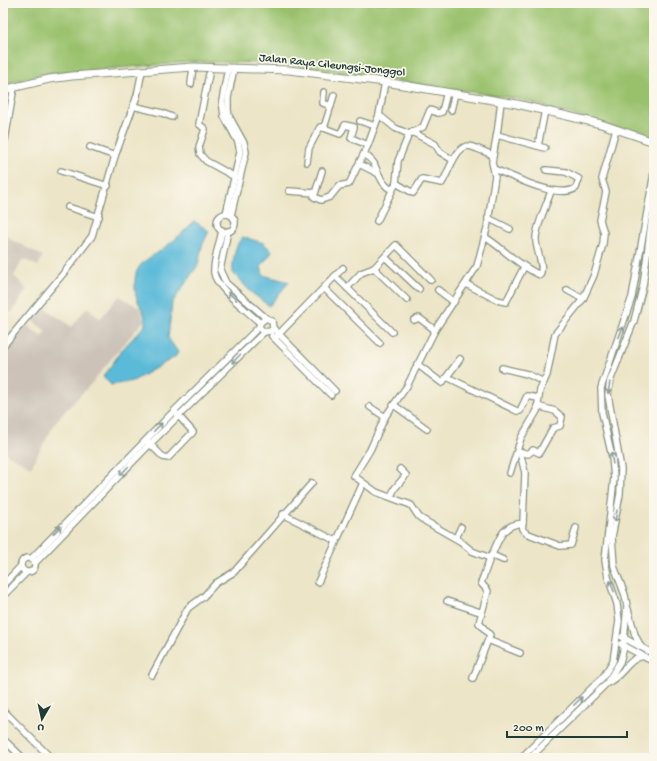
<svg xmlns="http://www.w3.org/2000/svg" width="657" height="761" font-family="'Gochi Hand',sans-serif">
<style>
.industrial{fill:#ccc2b8}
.green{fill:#99c16c;stroke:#5c7f50}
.water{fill:#5bbad9;stroke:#3d7c86}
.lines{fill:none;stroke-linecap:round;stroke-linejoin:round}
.minor-casing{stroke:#86917e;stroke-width:8}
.major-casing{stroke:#86917e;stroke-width:9}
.minor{stroke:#fff;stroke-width:5.5}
.major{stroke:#fff;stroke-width:7}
.oneway{stroke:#8f9e9a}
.labels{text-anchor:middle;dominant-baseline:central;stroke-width:3.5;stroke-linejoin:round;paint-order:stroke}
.street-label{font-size:12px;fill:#1f3d34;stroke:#fbf7ec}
</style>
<rect width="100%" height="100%" fill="#fbf7ec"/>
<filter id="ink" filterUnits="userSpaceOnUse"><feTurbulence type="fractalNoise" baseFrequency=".025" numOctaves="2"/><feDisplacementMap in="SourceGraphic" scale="8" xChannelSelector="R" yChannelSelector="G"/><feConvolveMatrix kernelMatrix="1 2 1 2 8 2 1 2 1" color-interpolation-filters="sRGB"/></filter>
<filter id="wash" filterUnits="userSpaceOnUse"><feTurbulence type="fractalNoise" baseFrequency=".012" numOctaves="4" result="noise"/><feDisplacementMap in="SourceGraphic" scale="16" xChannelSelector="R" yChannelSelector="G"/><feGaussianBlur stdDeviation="0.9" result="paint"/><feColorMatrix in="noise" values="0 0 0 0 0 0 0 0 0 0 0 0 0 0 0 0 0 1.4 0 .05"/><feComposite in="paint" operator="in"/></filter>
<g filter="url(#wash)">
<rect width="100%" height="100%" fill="#ece5c7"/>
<g class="industrial">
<path d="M3,232L12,240L43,256L38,266L23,259L14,276L27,289L12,313L3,308Z"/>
<path d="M119,296L140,308L144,321L122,346L90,385L56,421L31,467L3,452V341L22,321L42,337L46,331L31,320L42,306L72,327L87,307L100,319Z"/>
</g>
<path class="green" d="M3,3H654V139L519,99L278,63L194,62L42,74L3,85Z"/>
<g class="water">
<path d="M194,221L209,231L202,246L198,265L172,303L168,338L178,352L175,357L133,381L111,385L103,377L122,350L145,325C146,314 141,309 137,299C135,295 135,289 135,284C134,262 150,259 164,248C175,240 185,231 194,221Z"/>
<path d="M243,237L264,243L272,252L261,266L263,275L289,282L269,306L252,293L233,273C232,264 235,242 243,237Z"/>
</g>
</g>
<g filter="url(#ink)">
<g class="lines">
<defs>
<g id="minor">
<path d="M209,74L199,124L205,129L199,147L200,154L206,161L235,177"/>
<path d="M191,84L193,67"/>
<path d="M324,92L323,103L331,106"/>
<path d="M334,95L324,128L340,134L345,125L354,127L351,138L368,145"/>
<path d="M501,101L498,127L492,162L495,176L487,228L477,266L435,330L407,386L385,417L370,450L354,476L376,492L411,505L419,517L425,521L460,541L472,551L490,558C500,540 500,525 523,523L525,473L520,452"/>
<path d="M133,106L162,113L172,117"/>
<path d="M451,110L455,93"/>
<path d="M360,121L375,126"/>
<path d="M412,132L435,144L440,152L453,160"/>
<path d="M409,134L423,127L430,110L438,113L442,112L447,92"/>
<path d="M497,135L545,148"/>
<path d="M5,140L14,87"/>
<path d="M538,146L545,110"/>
<path d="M90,147L115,156"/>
<path d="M365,154C368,158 374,161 375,166C380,176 382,185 392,190"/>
<path d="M307,162L309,148L320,127L324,128"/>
<path d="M359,164L377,173"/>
<path d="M494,169C513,176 557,200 576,188L579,179L566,172L546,170"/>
<path d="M61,171L108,186"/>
<path d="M322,171L314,197L321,200L330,197L339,186L349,184L368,145L379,115L385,82"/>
<path d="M396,183L413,193L422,179L442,183C448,174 456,145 469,146C477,148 485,152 493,155"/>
<path d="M289,191L315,193"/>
<path d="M68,207L99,217"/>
<path d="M226,214L240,152L238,142L224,116L222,101L228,68"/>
<circle cx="226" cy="223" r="9"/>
<path d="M231,215L246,152L244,143L229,116L228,110V98L234,68"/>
<path d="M488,218L510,229"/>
<path d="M377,221L396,183L398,161L409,134L395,128L379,115"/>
<path d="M222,230C220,243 213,260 214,273C216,288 249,312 260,323"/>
<path d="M228,231L220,270L226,283L266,318"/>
<path d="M485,237C504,249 519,266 540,275C545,264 535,250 536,238C536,227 547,204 551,191"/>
<path d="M385,257L419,289"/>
<path d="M374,268L407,300"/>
<path d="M335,276L392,332"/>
<path d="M466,284L497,300L506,302L524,267"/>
<path d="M324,288L380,343"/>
<path d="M347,288L361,273L374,268L396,245L431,280"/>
<path d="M438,290L454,302"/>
<path d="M567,290L583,299"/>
<path d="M414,320L419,318L435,330"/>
<path d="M273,328L271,331L264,332L259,327L260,323L266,318L272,321L273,328L335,391"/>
<path d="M272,336L331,395"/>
<path d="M275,338L343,268"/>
<path d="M3,346L67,269L92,236L115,156L137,96L142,71"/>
<path d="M417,364L442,383L460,359"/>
<path d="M502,368L527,374L544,382"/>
<path d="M447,377L517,411H520L527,396L538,398"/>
<path d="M394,405L427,429"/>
<path d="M370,407L385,417"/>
<path d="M148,442L163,457L168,458L193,432L177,414"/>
<path d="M518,451L528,454L533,450L539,453L553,428L560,426L562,417L555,411L537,406"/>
<path d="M510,473L521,438L537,411L540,390L547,375L555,334L583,299L594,275L603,244L604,233L600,220L606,192L602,179L616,129"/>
<path d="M391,496L395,488L406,475L400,469"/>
<path d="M283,514L336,541"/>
<path d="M523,523L522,529L526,533L560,546L571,545L576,528"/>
<path d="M456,538L461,527"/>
<path d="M492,555L503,560"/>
<circle cx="28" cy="565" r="7"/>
<path d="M31,559L174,411L259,327"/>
<path d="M35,563L150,444L264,332"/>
<path d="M318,582L363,483"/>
<path d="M3,585L20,567"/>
<path d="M3,596L26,573"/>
<path d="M447,601L480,612"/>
<path d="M628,609L635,635L641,647"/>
<path d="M622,637L654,654"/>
<path d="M488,640L520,653"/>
<path d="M621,644L654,662"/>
<path d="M152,675L188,608L203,597L216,583L234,572L312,483"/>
<path d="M473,678L490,635L479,623L488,591L481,583L490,558"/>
<path d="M607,683C623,677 627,658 644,656"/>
<path d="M3,710L51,758"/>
<path d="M3,739L23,758"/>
<path d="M521,758L603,677L613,661L619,621L617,604L608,577L605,560L614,478L612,457L602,413L601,388L632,297L654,173"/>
<path d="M530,758L606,684L620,662L623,651L627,606L625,595L614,566L612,537L620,494L621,469L608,395L610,381L634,321L643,286L654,202"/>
</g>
<path id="major" d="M3,90L49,79L72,76L193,67L289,70L385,82L517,104L601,124L654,142"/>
</defs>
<use href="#minor" class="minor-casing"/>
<use href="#major" class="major-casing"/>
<use href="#minor" class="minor"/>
<use href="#major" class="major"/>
</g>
<defs><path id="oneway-shaft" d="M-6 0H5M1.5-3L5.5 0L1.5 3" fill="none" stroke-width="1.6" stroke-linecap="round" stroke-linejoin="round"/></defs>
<g class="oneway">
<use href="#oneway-shaft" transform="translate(232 296) rotate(-137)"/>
<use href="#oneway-shaft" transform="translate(621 332) rotate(-68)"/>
<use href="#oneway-shaft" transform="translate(236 359) rotate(135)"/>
<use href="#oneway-shaft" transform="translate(609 388) rotate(98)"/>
<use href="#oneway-shaft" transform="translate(158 427) rotate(-46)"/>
<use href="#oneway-shaft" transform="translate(612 458) rotate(-99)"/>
<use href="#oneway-shaft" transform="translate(124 471) rotate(134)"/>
<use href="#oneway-shaft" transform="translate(616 516) rotate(100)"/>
<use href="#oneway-shaft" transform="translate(57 530) rotate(-46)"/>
<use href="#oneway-shaft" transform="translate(612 586) rotate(-110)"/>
<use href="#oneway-shaft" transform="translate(578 701) rotate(-45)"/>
</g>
</g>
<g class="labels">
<g class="street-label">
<text transform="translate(332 66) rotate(6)">Jalan Raya Cileungsi-Jonggol</text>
</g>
</g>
<rect width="657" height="761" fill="none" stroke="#fbf7ec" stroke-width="16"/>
<g transform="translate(42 719) rotate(189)" stroke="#fbf7ec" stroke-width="3" paint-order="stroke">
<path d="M0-3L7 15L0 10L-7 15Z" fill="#1f3d34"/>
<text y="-6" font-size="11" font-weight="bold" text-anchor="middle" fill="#1f3d34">U</text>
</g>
<path d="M507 731v6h120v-6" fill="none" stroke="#1f3d34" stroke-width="2"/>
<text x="513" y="731" font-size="12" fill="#1f3d34" stroke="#fbf7ec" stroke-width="3" paint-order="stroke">200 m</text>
</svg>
